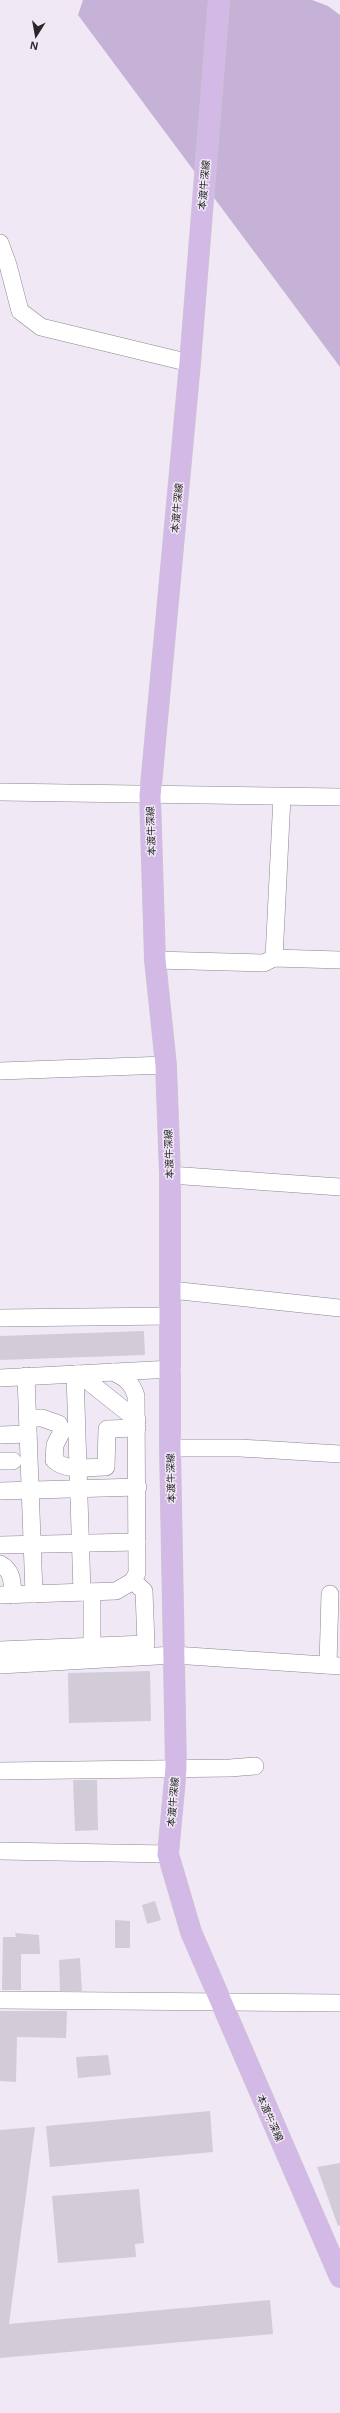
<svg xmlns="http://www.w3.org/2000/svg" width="340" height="2413" font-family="Helvetica,'Noto Sans JP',sans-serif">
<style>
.forest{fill:#c6b2d6}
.building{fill:#d2ccd8}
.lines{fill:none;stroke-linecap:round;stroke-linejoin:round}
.minor-casing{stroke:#8b8590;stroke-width:18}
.major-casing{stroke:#cbcbcc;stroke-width:22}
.minor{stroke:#fff;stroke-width:17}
.major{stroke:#d3b9e6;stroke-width:21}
.labels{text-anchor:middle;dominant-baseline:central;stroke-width:3;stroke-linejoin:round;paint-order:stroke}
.street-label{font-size:10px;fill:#28262a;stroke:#f0e9f5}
</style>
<rect width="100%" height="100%" fill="#f0e9f5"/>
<path class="forest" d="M83,0H312L328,6L340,15V367L78,15Z"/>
<g class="building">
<path d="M144,1331L145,1355L0,1360V1336Z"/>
<path d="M150,1671L151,1721L69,1723L68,1673Z"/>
<path d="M73,1780H97L98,1830L75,1831Z"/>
<path d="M155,1901L161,1920L147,1924L142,1905Z"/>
<path d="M115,1920L130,1921V1948H115Z"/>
<path d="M15,1933L39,1935L40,1954H21V1990H2L3,1937H16Z"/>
<path d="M80,1958L82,1991H60L59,1960Z"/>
<path d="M0,2011H67L66,2038L17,2037L16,2082L0,2081Z"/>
<path d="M108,2055L111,2075L78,2078L76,2057Z"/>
<path d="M210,2111L213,2152L50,2167L46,2126Z"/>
<path d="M35,2127L9,2324L270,2300L273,2334L0,2358V2130Z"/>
<path d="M340,2163V2225L338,2226L317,2167Z"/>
<path d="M139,2189L144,2243L135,2244L136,2257L58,2263L52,2196Z"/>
</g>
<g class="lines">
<defs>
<g id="minor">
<path d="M0,243L8,265L20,311L41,327L190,363"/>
<path d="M0,792L340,797"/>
<path d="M274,958L282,797"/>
<path d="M155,960L264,963L274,958L340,960"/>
<path d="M0,1071L166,1065"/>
<path d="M170,1175L340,1187"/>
<path d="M171,1290L340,1308"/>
<path d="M0,1318L171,1316"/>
<path d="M75,1374L82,1592"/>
<path d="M79,1374L137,1420"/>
<path d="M26,1376L34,1594"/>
<path d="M0,1378L172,1369"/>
<path d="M28,1418H42L59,1424L62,1431L55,1445L54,1460C66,1472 90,1467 106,1467L107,1429L137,1428"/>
<path d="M0,1435L28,1434"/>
<path d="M170,1448H240L340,1454"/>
<path d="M0,1461H13"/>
<path d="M0,1491L138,1487"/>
<path d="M0,1545L137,1542"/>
<path d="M0,1564C13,1571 12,1582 13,1595"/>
<path d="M92,1592V1646"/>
<path d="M0,1595L116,1591L133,1581L137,1573L136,1396C132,1383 126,1378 113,1372"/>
<path d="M0,1650L146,1644L144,1591L133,1581"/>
<path d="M0,1665L174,1655L340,1666"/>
<path d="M328,1665L330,1594"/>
<path d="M0,1771L230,1768L255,1766"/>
<path d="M0,1851L168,1854"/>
<path d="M0,2000L340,2003"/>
</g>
<path id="major" d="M219,0L190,363L150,796L155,960L166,1065L170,1175V1448L176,1768L168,1854L191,1932L340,2277"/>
</defs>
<use href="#minor" class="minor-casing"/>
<use href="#major" class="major-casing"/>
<use href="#minor" class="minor"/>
<use href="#major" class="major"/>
</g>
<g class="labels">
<g class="street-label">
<text transform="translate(204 185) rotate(-85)">本渡牛深線</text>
<text transform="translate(177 508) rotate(-85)">本渡牛深線</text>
<text transform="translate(151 831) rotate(-92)">本渡牛深線</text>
<text transform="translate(169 1154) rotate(-92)">本渡牛深線</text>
<text transform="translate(171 1478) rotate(-91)">本渡牛深線</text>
<text transform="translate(173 1802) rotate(-85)">本渡牛深線</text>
<text transform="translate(270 2118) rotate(66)">本渡牛深線</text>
</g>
</g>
<g transform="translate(36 36) rotate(191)" stroke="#f0e9f5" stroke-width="3" paint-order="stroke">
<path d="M0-3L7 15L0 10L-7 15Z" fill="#28262a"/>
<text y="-6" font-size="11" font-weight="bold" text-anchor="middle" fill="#28262a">N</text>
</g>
</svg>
